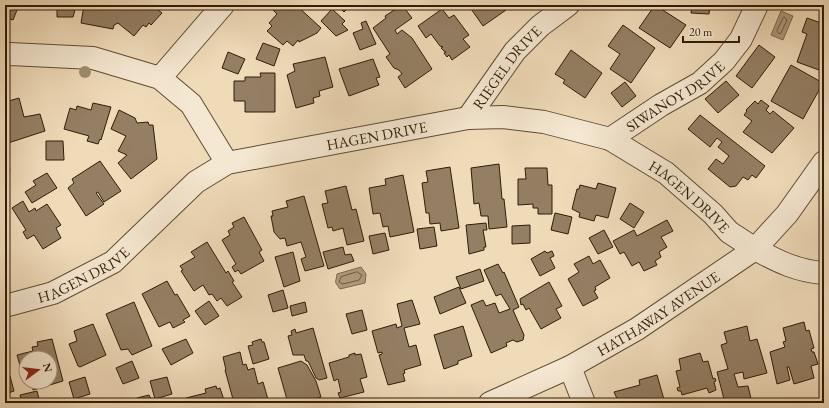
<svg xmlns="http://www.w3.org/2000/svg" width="829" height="408" font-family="'EB Garamond',serif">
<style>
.water{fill:#af9a7d;stroke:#7c684e}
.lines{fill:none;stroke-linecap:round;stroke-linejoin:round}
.shore{stroke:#705b42;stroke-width:1}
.building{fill:#947f64;stroke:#301c08}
.minor-casing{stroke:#604c34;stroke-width:24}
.minor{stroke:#f5e8d2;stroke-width:22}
.tree{fill:#a18c70}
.labels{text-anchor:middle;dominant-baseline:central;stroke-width:3.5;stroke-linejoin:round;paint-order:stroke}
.street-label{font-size:15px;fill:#301c08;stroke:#f5e8d2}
</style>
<rect width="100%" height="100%" fill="#f0dbb9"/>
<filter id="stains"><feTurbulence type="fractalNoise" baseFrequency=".005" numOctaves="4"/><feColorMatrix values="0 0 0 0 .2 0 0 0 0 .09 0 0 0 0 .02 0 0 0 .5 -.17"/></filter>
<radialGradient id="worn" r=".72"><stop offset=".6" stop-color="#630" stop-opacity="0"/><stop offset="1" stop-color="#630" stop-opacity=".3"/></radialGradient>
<g class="water">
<path d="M781,11L793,16L783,40L771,35Z"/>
<path d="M361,267L366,274L365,283L340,289C333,279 336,284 337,274Z"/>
</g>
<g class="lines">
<g class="shore">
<path d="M784,17L787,20L781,33L779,34L777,31Z"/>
<path d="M357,272L362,275L359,280L343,284L339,282L341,277Z"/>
</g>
</g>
<g class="building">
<path d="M5,5H19L13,20L5,17Z"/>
<path d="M57,5L76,6L73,17H57Z"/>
<path d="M84,5L115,7L117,5H152L162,13L151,25L149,23L146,27L143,25L134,36L118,23L114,25L113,29L81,23Z"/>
<path d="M275,5H296L321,28L317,33L299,42L298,40L293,46L287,41L283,45L267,31L272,26L269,23L277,14L272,9Z"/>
<path d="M337,5H351L344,12Z"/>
<path d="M402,5L412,18L395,30L397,34L402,30L412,38L432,69L405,88L398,77L402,74L399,70L394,68L386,57L390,54L373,28L386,18L385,16Z"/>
<path d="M465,5H502L506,10L483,26L469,6L466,8Z"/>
<path d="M655,5L686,25L670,48L639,28Z"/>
<path d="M692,5H710L709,14L691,13Z"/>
<path d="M332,9L345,21L342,24L348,30L336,36L321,21Z"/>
<path d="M442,9L449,18L454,15L469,35L463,39L470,47L452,60L449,55L447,57L444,53L446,52L444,51L441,48L443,47L440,46L431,34L426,38L418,26Z"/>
<path d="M807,18L824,24V56L819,70L797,62L807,34L802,32Z"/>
<path d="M366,21L376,44L360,50L353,33L363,29L361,23Z"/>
<path d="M623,25L655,48L631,83L610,69L620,54L608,46Z"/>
<path d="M263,43L280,49L274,66L256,59Z"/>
<path d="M759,45L775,57L752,88L736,76Z"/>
<path d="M571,50L602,73L585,98L563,83L565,80L555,74Z"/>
<path d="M228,52L245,59L238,74L222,68Z"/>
<path d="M325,57L333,87L319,91L320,96L313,98L314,103L296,108L287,75L295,71L293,64Z"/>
<path d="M373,59L380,77L376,78L379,85L349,96L339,69Z"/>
<path d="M791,65L823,83L803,119L771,101Z"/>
<path d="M260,73H275V112H245V101H234V81H245V77H261Z"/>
<path d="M726,81L739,95L718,113L705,99Z"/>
<path d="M625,82L636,96L622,107L611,93Z"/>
<path d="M19,98L24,117L40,114L45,131L5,144V102Z"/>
<path d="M761,100L769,106L766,110L770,114L773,111L794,128L772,153L743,132L752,121L744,115L747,111L746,110L755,101L758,104Z"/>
<path d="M93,103L111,107L101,140L100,139L98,144L87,141L89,136L64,129L70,108L76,110L77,106L91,110Z"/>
<path d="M119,110L135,118L137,123L148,122L149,125H153L157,159L131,179L118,163L127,155L118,151L126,136L111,129Z"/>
<path d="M700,115L765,166L756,178L752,175L748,180L743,177L736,186L730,187L708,169L716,159L723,164L729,156L718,147L722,142L717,138L710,147L688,129Z"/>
<path d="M46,141H63L64,160H46Z"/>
<path d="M5,151L10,170L5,171Z"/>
<path d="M100,161L121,191L104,202L98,192L96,193L104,204L86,216L68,188L74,183L72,179Z"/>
<path d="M499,164L502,199H504L507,227L489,229L488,216H481L479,203L474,204L471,168Z"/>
<path d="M450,167L459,228L441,231L440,223L430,224L429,213H426L422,183L428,182L426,171Z"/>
<path d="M525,168H547L548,185H552V214H538V208H533V204L518,205V179H526Z"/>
<path d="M47,173L57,188L32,203L25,192L36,185L33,181Z"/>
<path d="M403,175L414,232L390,237L388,226L383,227L380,213L373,214L369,188L386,185L385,179Z"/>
<path d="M598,183L616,188L608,218L596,215L594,221L579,217L580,213L572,209L577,189H579L580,185L596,189Z"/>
<path d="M346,186L352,210L356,209L364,241L347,245L343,228L333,231L332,227L328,228L322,204L328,203L325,191Z"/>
<path d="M304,196L324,266L305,271L301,259L306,257L301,242L287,246L285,238L280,239L274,232L271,216H273L272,211L288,207L286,201Z"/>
<path d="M23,201L29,212L35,208L36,211L47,204L61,225L56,228L61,238L43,249L34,235L27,239L23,232L26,230L12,208Z"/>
<path d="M630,203L644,212L634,228L620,219Z"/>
<path d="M555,213L572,217L568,234L551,230Z"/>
<path d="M244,217L262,250L259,252L264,261L241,274L238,270L235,272L232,267L236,264L222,240L230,235L228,231L234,227L232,223Z"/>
<path d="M667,220L673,231L661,237L667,247L659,252L661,257L655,261L657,265L644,271L639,262L632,266L624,252L620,254L613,241L634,230L637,236Z"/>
<path d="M486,223L487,230H483L486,247H484V250L469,254L466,225Z"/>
<path d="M530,225V243L512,244V226Z"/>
<path d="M434,227L437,246L420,249L417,229Z"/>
<path d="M604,230L613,247L598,254L589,238Z"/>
<path d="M385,233L389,250L373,254L369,236Z"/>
<path d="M207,242L226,273L228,271L234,281L232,282L242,297L227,306L221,298L217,301L212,294L209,295L203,285L194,291L181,271L183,270L180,266L195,257L191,252Z"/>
<path d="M343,247L345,255L351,254L354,261L328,269L323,252Z"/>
<path d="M545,251L547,253L552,251L554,256L550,258L555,268L540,276L531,259Z"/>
<path d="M293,252L300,281L284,287L275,257Z"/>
<path d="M589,256L593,264L600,260L610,278L595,287L596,290L594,291L598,298L583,306L568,279L579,272L574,264Z"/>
<path d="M498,264L503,273L504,272L519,307L513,310L524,335L523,340L517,342L513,340L506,343L507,346L491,353L471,305L483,300L486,306L495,303L499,313L510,309L501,294L496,296L484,270Z"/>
<path d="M480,269L484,281L461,289L456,277Z"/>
<path d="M167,281L175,295L177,294L190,316L183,320L185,322L173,328L170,322L159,327L142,294Z"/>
<path d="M549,282L562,306L556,309L561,318L541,329L529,308L526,310L523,304L521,305L520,299Z"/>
<path d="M459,287L466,303L440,314L434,297Z"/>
<path d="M283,290L288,308L273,312L268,295Z"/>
<path d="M412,300L420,324L404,328L409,347L416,345L421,365L404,370L405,373L403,374L405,381L388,385L379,355L382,354V352L378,353L372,331L396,324L397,328L402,326L397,304Z"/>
<path d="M209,301L219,316L205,325L195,311Z"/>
<path d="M134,302L152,346L132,355L128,349L121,350L106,314Z"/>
<path d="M305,302L307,312L292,316L290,306Z"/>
<path d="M362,310L367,330L352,334L346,314Z"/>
<path d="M804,322L806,331L809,330L814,348L811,349L812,352H814L818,364L811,366L814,378L794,384L789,367H787L790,380L777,384L770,352L785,347L783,342L786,341L783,328Z"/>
<path d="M93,324L106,355L80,367L78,366L69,344L77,341L74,331Z"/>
<path d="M463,326L472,356L458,361V364L444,369L434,335Z"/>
<path d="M747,326L750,341L757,339L767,373L744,379L743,372L734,374L738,387L748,386L752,403H725L717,372L728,369L721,345L727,343L724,332Z"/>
<path d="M313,328L327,378L319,380L316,378L308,361H306L304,355H293L288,336L292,335L291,331L295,329L296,333Z"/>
<path d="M52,339L63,381L33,390L31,382H50V358H26V375L23,376L17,355L33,351L32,347L38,346L37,342Z"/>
<path d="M186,339L193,353L171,365L162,349Z"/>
<path d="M261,339L262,342H264L269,359L253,364L248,346L253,345L252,342Z"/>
<path d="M240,352L243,365L246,364L248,370L254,368L258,384L263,382L269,403H234L225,370H226L223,357Z"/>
<path d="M355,353V355L361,354L367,377L360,379L364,392L340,398L338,393L341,392L338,379L334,381L329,363L349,357V355Z"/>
<path d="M700,353L703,362L708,361L713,379L715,378L716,381L714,382L716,390L709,393L707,388L682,395L681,391H678L677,388L680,387L676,371L681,370L679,359Z"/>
<path d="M5,358L14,391L5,394Z"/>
<path d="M132,361L139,378L123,384L116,368Z"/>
<path d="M301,361L307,365L316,381L321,397L315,399L316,403H288L278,368Z"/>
<path d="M657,375L665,403H619L614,392L640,385L639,380Z"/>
<path d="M85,377L90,394L74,399L69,382Z"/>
<path d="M167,377L172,394L155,399L150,381Z"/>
<path d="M216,386L217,389L220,388L225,403H182L187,402L186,398L206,393L205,389Z"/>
<path d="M37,391L40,403H22L20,395Z"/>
<path d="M149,395L153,403H138L137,398Z"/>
</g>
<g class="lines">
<defs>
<g id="minor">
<path d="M5,55L10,54L93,58L160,78L191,104L227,163"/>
<path d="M160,78L223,5"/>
<path id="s1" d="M468,118L515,51L540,26L568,5"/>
<path id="s2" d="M610,139L661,105L700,83L724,61L741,39L757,5"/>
<path id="s3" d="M5,306L53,293L113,262L196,182L227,163L468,118L503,117L544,122L610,139L666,173L713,214L729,232L755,249L787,214L824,162"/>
<path d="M570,367L584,403"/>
<path id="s4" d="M490,403L570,367L637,329L755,249C779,262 797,271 824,273"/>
</g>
</defs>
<use href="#minor" class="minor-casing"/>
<use href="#minor" class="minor"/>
</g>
<circle class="tree" cx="85" cy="72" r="6"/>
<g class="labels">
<g class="street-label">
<text stroke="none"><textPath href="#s1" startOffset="64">RIEGEL DRIVE</textPath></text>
<text stroke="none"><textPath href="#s2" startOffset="78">SIWANOY DRIVE</textPath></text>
<text stroke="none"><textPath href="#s3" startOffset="421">HAGEN DRIVE</textPath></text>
<text stroke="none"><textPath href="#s3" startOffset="757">HAGEN DRIVE</textPath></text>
<text stroke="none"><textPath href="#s3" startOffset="85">HAGEN DRIVE</textPath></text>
<text stroke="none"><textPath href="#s4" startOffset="191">HATHAWAY AVENUE</textPath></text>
</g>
</g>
<rect width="829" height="408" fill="none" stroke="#f0dbb9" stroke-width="20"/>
<rect x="6" y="6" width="817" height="396" fill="none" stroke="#301c08" stroke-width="2"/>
<rect x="10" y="10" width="809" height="388" fill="none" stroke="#301c08"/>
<g transform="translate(38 370) rotate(75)"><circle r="19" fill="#f5e8d2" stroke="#a69681"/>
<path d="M0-3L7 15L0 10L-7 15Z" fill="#8f2418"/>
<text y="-6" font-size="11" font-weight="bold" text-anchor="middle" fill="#301c08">N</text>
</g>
<path d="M683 36v6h56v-6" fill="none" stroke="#301c08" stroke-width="2"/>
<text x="689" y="36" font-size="12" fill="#301c08" stroke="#f5e8d2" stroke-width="3" paint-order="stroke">20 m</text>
<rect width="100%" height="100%" filter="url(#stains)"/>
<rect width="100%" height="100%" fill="url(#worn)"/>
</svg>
